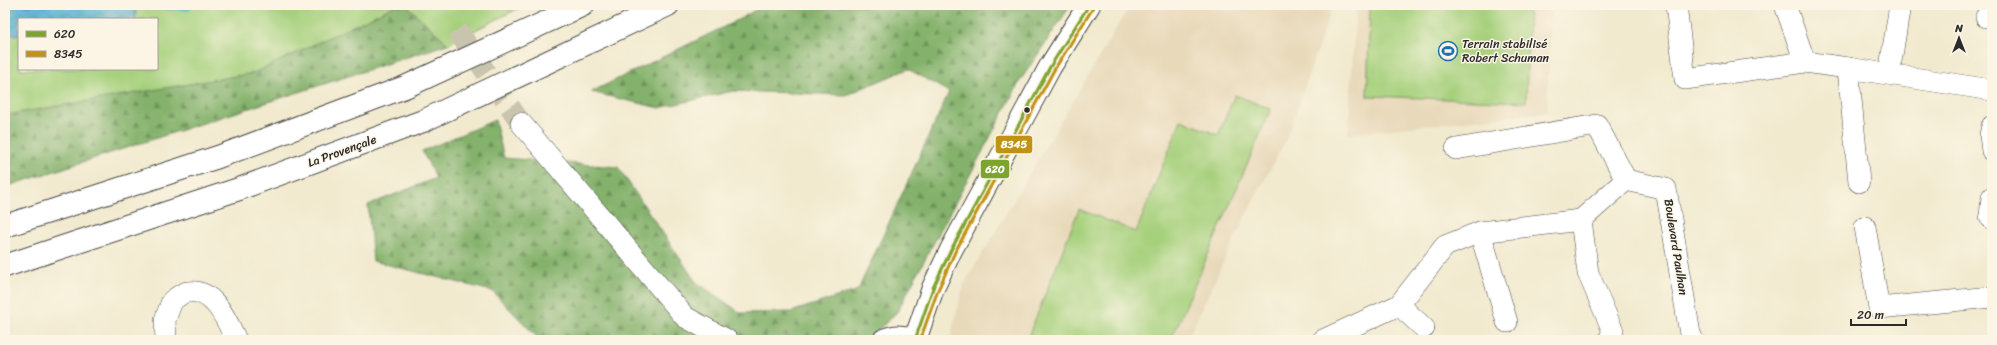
<svg xmlns="http://www.w3.org/2000/svg" width="1997" height="345" font-family="Sriracha,sans-serif">
<style>
.built{fill:#e8d9ba}
.grass{fill:#a6d07c;stroke:#687e54;fill-rule:evenodd}
.forest{fill:url(#forest-firs);stroke:#586e4c}
.water{fill:url(#water-waves);stroke:#3e6a7d}
.lines{fill:none;stroke-linecap:round;stroke-linejoin:round}
.stream{stroke:#52aacf;stroke-width:5.5}
.street-tunnel{stroke:#c9c4ae;stroke-width:21;stroke-dasharray:21 10;stroke-linecap:butt}
.street-casing{stroke:#494844;stroke-width:22}
.secondary-casing{stroke:#494844;stroke-width:24}
.highway-casing{stroke:#494844;stroke-width:24}
.street{stroke:#fff;stroke-width:21}
.secondary{stroke:#fff;stroke-width:22}
.highway{stroke:#fff;stroke-width:22}
.bus-1-casing{stroke:#fcf5e5;stroke-width:6}
.bus-2-casing{stroke:#fcf5e5;stroke-width:6}
.bus-1{stroke:#7ea430;stroke-width:3}
.bus-2{stroke:#c19215;stroke-width:3}
.bus-dot{fill:#2b2b2b;stroke:#fcf5e5;stroke-width:1.5}
.labels{text-anchor:middle;dominant-baseline:central;stroke-width:3;stroke-linejoin:round;paint-order:stroke}
.poi-label{font-size:12px;fill:#2b2b2b;stroke:#fcf5e5;text-anchor:start}
.street-label{font-size:12px;fill:#2b2b2b;stroke:#fcf5e5}
.line-badge{stroke:#fcf5e5;stroke-width:1.5}
.badge-label{font-size:11px;text-anchor:middle;font-weight:bold;fill:#fff}
</style>
<defs>
<pattern id="forest-firs" width="22" height="20" patternUnits="userSpaceOnUse"><rect width="22" height="20" fill="#84b26c"/><path d="M5 1l3.5 6h-7zM16 11l3.5 6h-7z" fill="#6c9159"/></pattern>
<pattern id="water-waves" width="16" height="10" patternUnits="userSpaceOnUse"><rect width="16" height="10" fill="#52aacf"/><path d="M0 5q4-4 8 0t8 0" fill="none" stroke="#448ba8"/></pattern>
</defs>
<rect width="100%" height="100%" fill="#fcf5e5"/>
<filter id="ink" filterUnits="userSpaceOnUse"><feTurbulence type="fractalNoise" baseFrequency=".025" numOctaves="2"/><feDisplacementMap in="SourceGraphic" scale="8" xChannelSelector="R" yChannelSelector="G"/><feConvolveMatrix kernelMatrix="1 2 1 2 8 2 1 2 1" color-interpolation-filters="sRGB"/></filter>
<filter id="wash" filterUnits="userSpaceOnUse"><feTurbulence type="fractalNoise" baseFrequency=".012" numOctaves="4" result="noise"/><feDisplacementMap in="SourceGraphic" scale="16" xChannelSelector="R" yChannelSelector="G"/><feGaussianBlur stdDeviation="0.9" result="paint"/><feColorMatrix in="noise" values="0 0 0 0 0 0 0 0 0 0 0 0 0 0 0 0 0 1.4 0 .05"/><feComposite in="paint" operator="in"/></filter>
<g filter="url(#wash)">
<rect width="100%" height="100%" fill="#f1eacf"/>
<g class="built">
<path d="M1130,5H1333L1288,135L1238,231L1187,340H950L963,286Z"/>
<path d="M1356,5H1551L1547,112L1348,134Z"/>
</g>
<g class="grass">
<path d="M5,5H397L254,73L5,116ZM19,19H157V69H19Z"/>
<path d="M406,5H525L448,44Z"/>
<path d="M1370,5H1529L1526,102L1367,96Z"/>
<path d="M1235,95L1271,109L1171,340H1027L1079,209L1136,232L1181,120L1218,135Z"/>
</g>
<g class="forest">
<path d="M397,5H406L448,44L5,187V115L254,73Z"/>
<path d="M764,5H1071L1020,81L897,312L868,340H540L492,291L373,261L368,205L436,178L422,151L495,120L504,158L618,167L696,282L741,313L791,312L858,290L949,92L908,69L846,95L733,91L659,108L591,92L738,20Z"/>
</g>
<path class="water" d="M5,5H137V7L135,19H19V35L5,34Z"/>
<g class="lines">
<path class="stream" d="M129,6L188,8"/>
</g>
</g>
<g filter="url(#ink)">
<g class="lines">
<path class="street-tunnel" d="M457,30L521,123"/>
<defs>
<g id="street">
<path d="M1676,5L1685,79L1805,62L1848,68"/>
<path d="M1785,5L1805,62"/>
<path d="M1986,17L1992,15"/>
<path d="M1889,74L1900,5"/>
<path d="M521,123L685,317L727,340"/>
<path d="M1992,126L1990,135L1992,151"/>
<path d="M1456,149L1597,125L1626,180"/>
<path d="M1859,182L1848,68L1992,90"/>
<path d="M1992,197L1990,216L1992,219"/>
<path d="M1865,227L1879,308L1992,297"/>
<path d="M1480,232L1507,322"/>
<path d="M1399,305L1424,328"/>
<path d="M166,340L165,320L172,301C176,298 183,292 188,292C214,288 227,321 236,340"/>
<path d="M1323,340L1399,305L1445,246L1480,232L1581,220"/>
<path d="M1609,340L1613,331L1588,273L1581,220L1626,180L1666,189L1690,334L1693,340"/>
</g>
<g id="secondary">
<path d="M884,340C896,335 903,336 915,340"/>
<path d="M915,340L933,288L951,250L1050,67L1089,5"/>
</g>
<g id="highway">
<path d="M5,226L218,157L405,87L583,5"/>
<path d="M5,266L239,189L423,121L668,5"/>
</g>
</defs>
<use href="#street" class="street-casing"/>
<use href="#secondary" class="secondary-casing"/>
<use href="#highway" class="highway-casing"/>
<use href="#street" class="street"/>
<use href="#secondary" class="secondary"/>
<use href="#highway" class="highway"/>
<defs>
<path id="bus-1" d="M915,340L933,288L951,250L1050,67L1089,5"/>
<path id="bus-2" d="M920,340L938,290L955,252L1054,70L1093,8"/>
</defs>
<use href="#bus-1" class="bus-1-casing"/>
<use href="#bus-2" class="bus-2-casing"/>
<use href="#bus-1" class="bus-1"/>
<use href="#bus-2" class="bus-2"/>
</g>
</g>
<defs>
<symbol id="stadium-ring" viewBox="-11 -11 22 22"><circle r="9.5" fill="#fcf5e5" stroke="#1f6fb2" stroke-width="1.5"/><path d="M0-5a6.5 5 0 1 0 0 10a6.5 5 0 1 0 0-10ZM-3.5-1.8h7v3.6h-7Z" fill="#1f6fb2"/></symbol>
</defs>
<g fill-rule="evenodd">
<use href="#stadium-ring" x="1437" y="40" width="22" height="22"/>
</g>
<circle class="bus-dot" cx="1027" cy="110" r="3.5"/>
<g class="labels">
<g class="poi-label">
<text x="1462" y="44">Terrain stabilisé<tspan x="1462" dy="14">Robert Schuman</tspan></text>
</g>
<g class="street-label">
<text transform="translate(342 151) rotate(-20)">La Provençale</text>
<text transform="translate(1676 247) rotate(81)">Boulevard Paulhan</text>
</g>
</g>
<g class="line-badge">
<rect x="995" y="135" width="38" height="19" rx="4" fill="#c19215"/>
<rect x="980" y="159" width="30" height="20" rx="4" fill="#7ea430"/>
</g>
<g class="badge-label">
<text x="1014" y="148">8345</text>
<text x="995" y="173">620</text>
</g>
<rect width="1997" height="345" fill="none" stroke="#fcf5e5" stroke-width="20"/>
<rect x="18" y="18" width="140" height="52" fill="#fcf5e5" stroke="#a8a49b"/>
<rect x="26" y="31" width="20" height="6" fill="#7ea430" stroke="#a8a49b"/>
<text x="54" y="38" font-size="12" fill="#2b2b2b">620</text>
<rect x="26" y="51" width="20" height="6" fill="#c19215" stroke="#a8a49b"/>
<text x="54" y="58" font-size="12" fill="#2b2b2b">8345</text>
<g transform="translate(1959 38)" stroke="#fcf5e5" stroke-width="3" paint-order="stroke">
<path d="M0-3L7 15L0 10L-7 15Z" fill="#2b2b2b"/>
<text y="-6" font-size="11" font-weight="bold" text-anchor="middle" fill="#2b2b2b">N</text>
</g>
<path d="M1851 319v6h55v-6" fill="none" stroke="#2b2b2b" stroke-width="2"/>
<text x="1857" y="319" font-size="12" fill="#2b2b2b" stroke="#fcf5e5" stroke-width="3" paint-order="stroke">20 m</text>
</svg>
